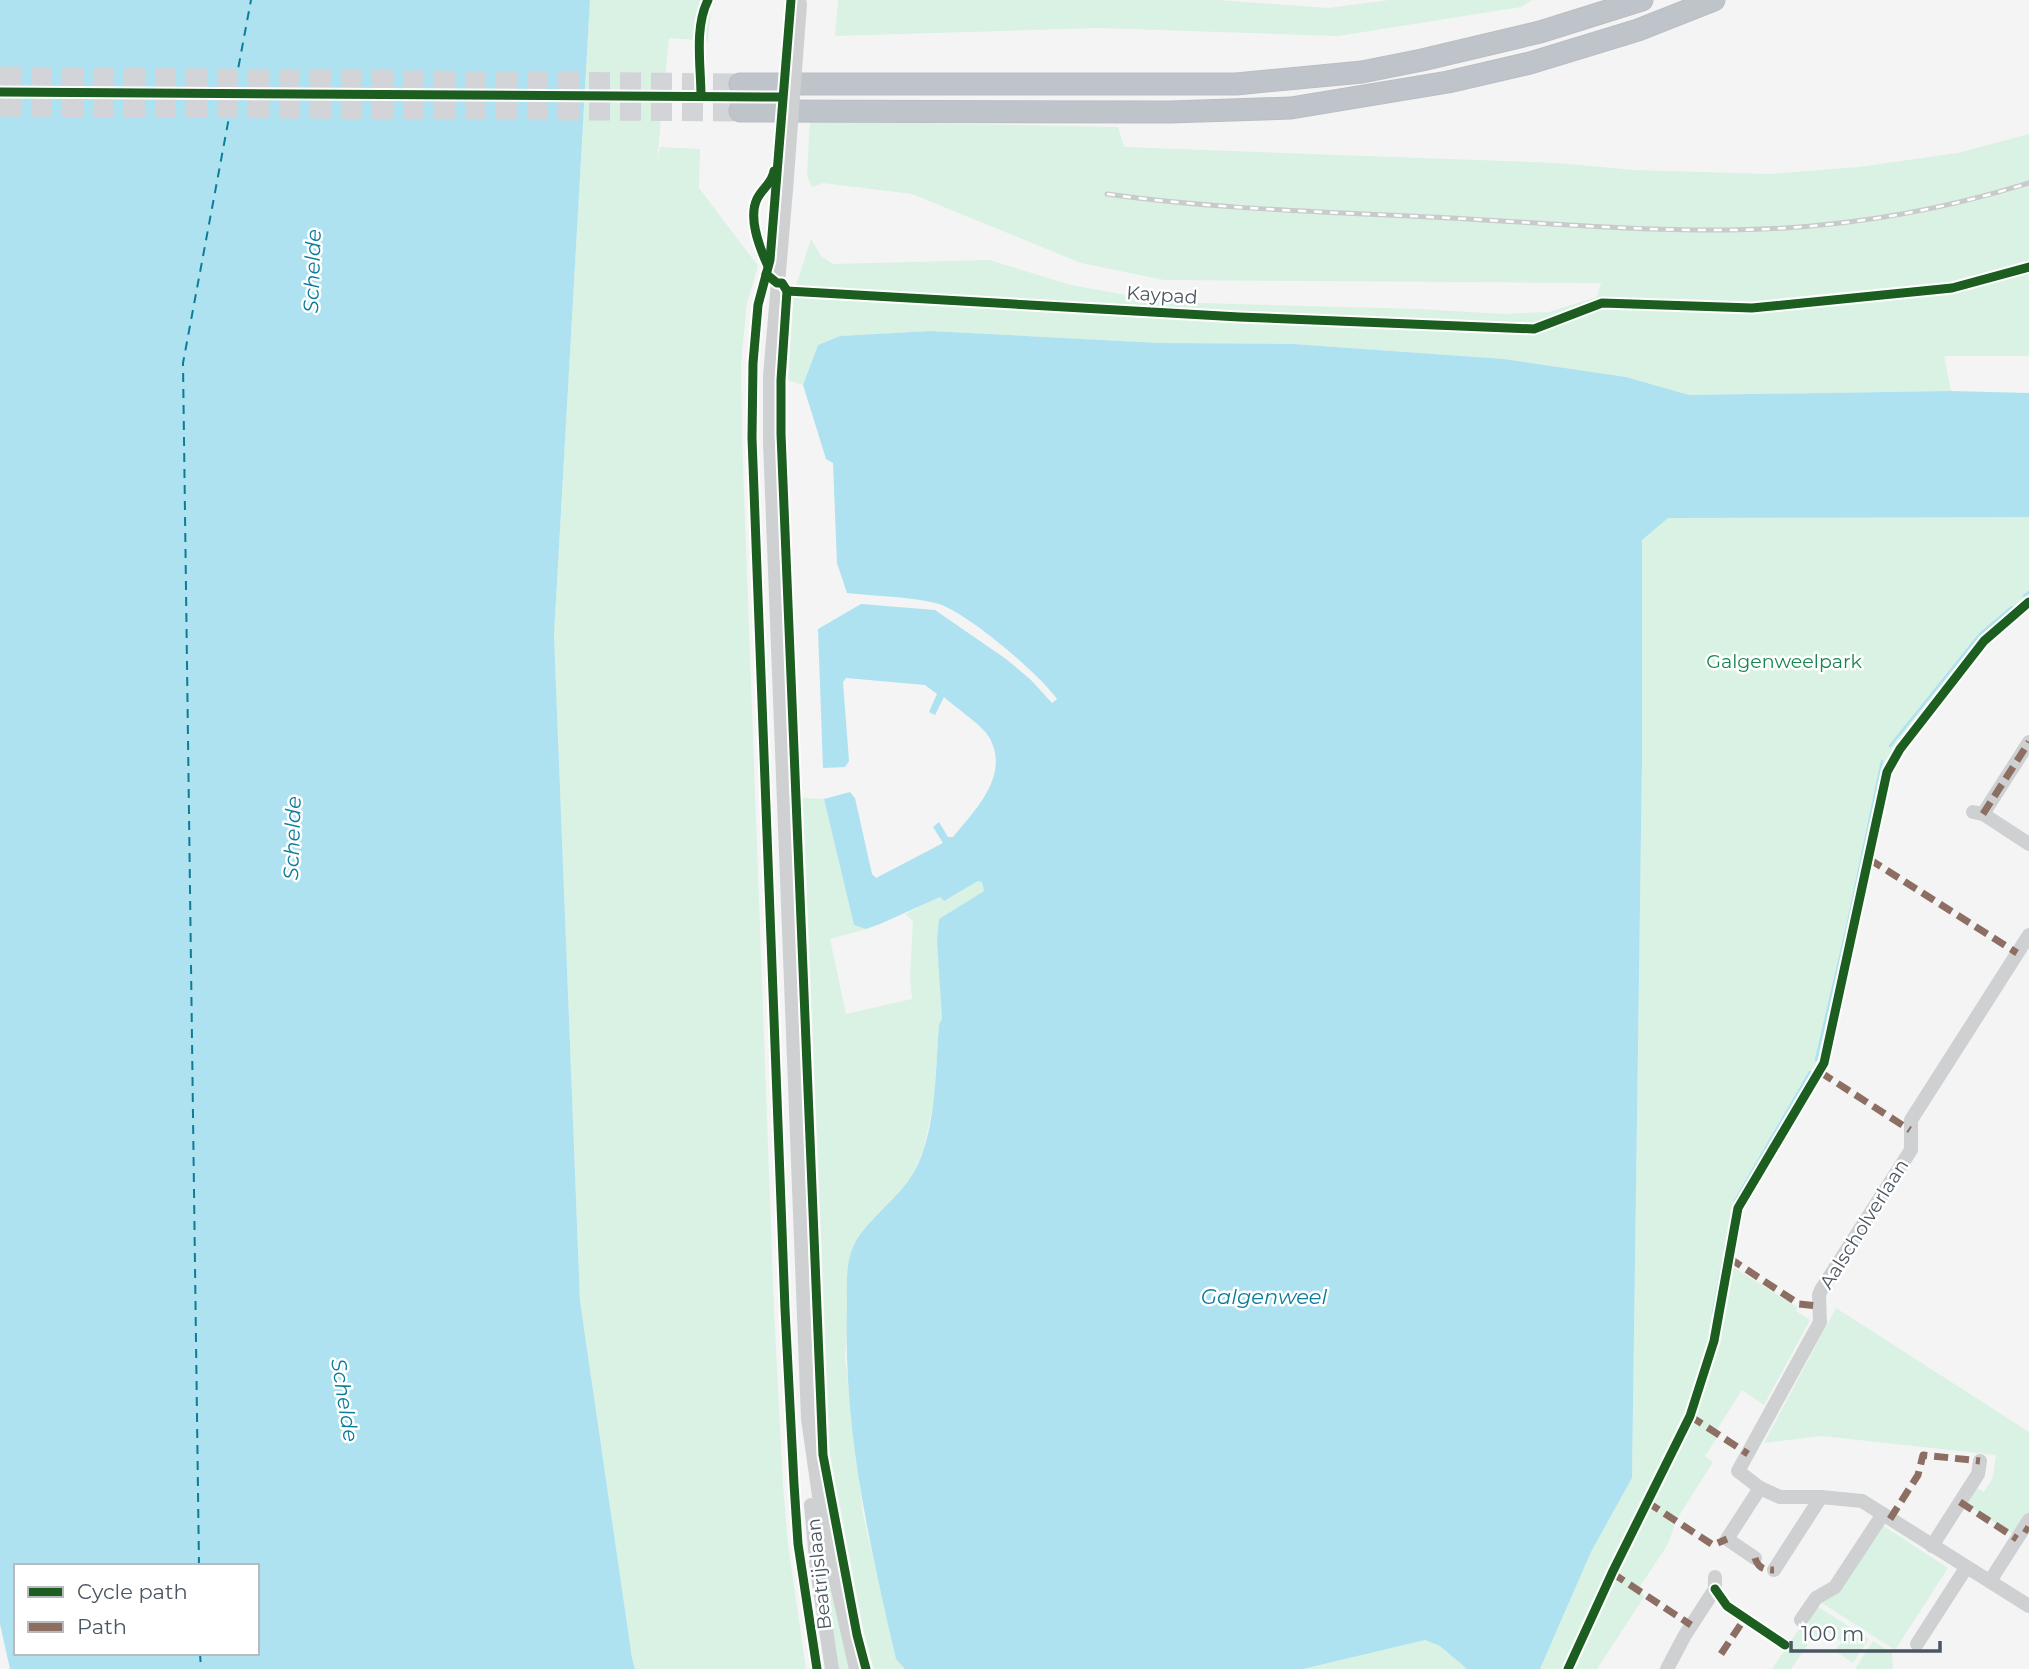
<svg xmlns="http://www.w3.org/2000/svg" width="2029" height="1669" font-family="Montserrat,sans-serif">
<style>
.green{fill:#d9f2e3}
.water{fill:#aee2f0;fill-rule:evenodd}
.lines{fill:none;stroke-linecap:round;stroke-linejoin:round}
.stream{stroke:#aee2f0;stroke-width:2.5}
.ferry{stroke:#0c7c9b;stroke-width:2;stroke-dasharray:9 7;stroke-linecap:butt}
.highway-tunnel{stroke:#d2d4d7;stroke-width:21;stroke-dasharray:21 10;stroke-linecap:butt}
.highway-casing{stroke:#b9bec3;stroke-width:23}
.minor{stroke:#ced0d2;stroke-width:14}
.highway{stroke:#bec4c9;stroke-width:21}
.rail-casing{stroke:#c9cacc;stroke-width:5}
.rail{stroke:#fff;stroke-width:2.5;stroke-dasharray:8;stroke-linecap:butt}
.minor-bridge{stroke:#ced0d2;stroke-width:14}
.quiet{stroke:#8d6e63;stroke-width:7;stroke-dasharray:14 7;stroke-linecap:butt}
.cycleway-casing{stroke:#fff;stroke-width:13}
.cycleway{stroke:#1b5e20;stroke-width:9}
.labels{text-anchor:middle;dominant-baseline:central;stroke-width:5;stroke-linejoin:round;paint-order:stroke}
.street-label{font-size:19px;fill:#4a5661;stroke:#fff}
.park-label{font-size:19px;fill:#17864f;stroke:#fff}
.water-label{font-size:21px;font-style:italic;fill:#0c7c9b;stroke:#fff}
</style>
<rect width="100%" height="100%" fill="#f4f4f4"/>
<g class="green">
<path d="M590,0H712L708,41L669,38L657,161L660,147L700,149L699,188L758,266L747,303L741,362L742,438L774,1310L783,1485L788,1545L806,1669H635L632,1658L580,1301L554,635Z"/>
<path d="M838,0H1218L1328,8L1389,0H1532L1521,7L1338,36L1100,28L835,36Z"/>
<path d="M810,121L1118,127L1124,147L1557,163L1634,170L1769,174L1858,167L1958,153L2029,134V356H1944L1951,391L1689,395L1626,377L1504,359L1293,344L1159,343L930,331L840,336L818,345L803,385L788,380L794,292L811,239L821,256L833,264L989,260L1071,285L1164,302L1419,309L1504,314L1549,312L1597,297L1601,283L1164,280L1081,263L912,194L823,183L812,187L807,176Z"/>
<path d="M1922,517H2029V597L1982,638L1891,756L1882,774L1864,859L1870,862L1827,1067L1742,1213L1733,1267L1797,1307L1796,1311L1810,1320L1764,1405L1742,1390L1716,1431L1718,1436L1705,1456L1713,1462L1677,1519L1668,1544L1639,1588L1644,1597L1597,1669H1540L1591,1552L1632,1478L1642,761V540L1667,518Z"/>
<path d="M803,798L824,799L854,925L866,929L830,939L846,1014L912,999L910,976L913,921L905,914L941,896L944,901L978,881L982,882L984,891L939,919L942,1018L939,1025L934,1099L924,1148L910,1180L854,1244L845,1357L863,1514L896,1659L905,1669H874L864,1633L830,1454Z"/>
<path d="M1836,1308L2029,1432V1514L2015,1536L1967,1505L1977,1488L1984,1492L1993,1477L1996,1455L1822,1436L1764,1443Z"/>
<path d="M1879,1523L1948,1568L1895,1650L1822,1603Z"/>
<path d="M820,1524L853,1669H836L816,1531Z"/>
<path d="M1815,1605L1869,1639L1853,1663L1835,1651L1841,1642L1823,1629L1817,1637L1814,1636L1791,1669H1772Z"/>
<path d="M1425,1640L1440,1646L1467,1669H1303Z"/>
<path d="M1873,1641L1892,1653L1893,1669H1855Z"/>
</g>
<g class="water">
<path d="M0,0H590L554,635L580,1301L632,1658L635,1669H10L0,1624ZM16,1566H257V1653H16Z"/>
<path d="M930,331L1159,343L1293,344L1504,359L1626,377L1689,395L1951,391L2029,393V517L1668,518L1642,540V761L1632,1478L1591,1552L1540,1669H1467L1440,1646L1425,1640L1303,1669H905L896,1659C869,1543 843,1428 847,1308C847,1288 845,1263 854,1245C863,1225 895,1200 909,1180C937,1140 935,1073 939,1025L942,1018L937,941L939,919L984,891L982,882L978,881L944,901L940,897L880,924L866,929L854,925L824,799L850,792L855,798L872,874L876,878L943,843L933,827L939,822L948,837H953C975,810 1011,775 989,737C982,725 956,708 944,697L935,715L929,712L937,694L925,685L846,678L843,682L849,761L845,767L823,768L818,629L861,604L935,610L1006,659L1031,680L1052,703L1057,699C1038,673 969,614 939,604C917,597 872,596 847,593L837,563L833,463L826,459L803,385L818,345L840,336Z"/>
</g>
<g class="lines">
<g class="stream">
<path d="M2024,596L2029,592"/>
<path d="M1890,746L1980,634L2012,607"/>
<path d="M1816,1060L1848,923L1882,761"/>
<path d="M1725,1249L1735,1201L1810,1072"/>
<path d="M1713,1313L1723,1260"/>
</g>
<g class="ferry">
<path d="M199,1566L183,363L251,0"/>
<path d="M200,1653L201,1669"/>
</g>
<g class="highway-tunnel">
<path d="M0,77L740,84"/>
<path d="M0,106L740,111"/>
</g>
<defs>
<g id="highway">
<path d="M740,84H1236L1362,72L1422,60L1540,32L1642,0"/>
<path d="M740,111L1170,112L1291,108L1448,82L1530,63L1638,30L1714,0"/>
</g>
</defs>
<use href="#highway" class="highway-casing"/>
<g class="minor">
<path d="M786,190L770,376V442L808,1419L823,1524L856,1669"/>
<path d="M1973,812L1983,814L2029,844"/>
<path d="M1983,814L2029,742"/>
<path d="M1760,1488L1738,1471L1820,1322L1819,1295L1821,1290L1911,1150V1120L2029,935"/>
<path d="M811,1505L817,1570L832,1669"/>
<path d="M1932,1546L1978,1474L1980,1461"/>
<path d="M1755,1558L1727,1539L1760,1488L1780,1497H1821L1862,1501L2029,1606"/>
<path d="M1774,1570L1821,1497"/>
<path d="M1990,1581L2029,1520"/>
<path d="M1801,1620L1816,1598L1835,1587L1883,1514"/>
<path d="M1917,1644L1966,1568"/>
<path d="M1667,1669L1685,1635L1715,1589V1577"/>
</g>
<use href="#highway" class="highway"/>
<defs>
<path id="rail" d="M1107,194C1221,210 1336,212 1451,218C1544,223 1638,231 1731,230C1832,229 1933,213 2029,183"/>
</defs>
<use href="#rail" class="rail-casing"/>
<use href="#rail" class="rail"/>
<path class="minor-bridge" d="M786,190L800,4"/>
<g class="quiet">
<path d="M1983,814L2029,742"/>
<path d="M1869,859L2017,953"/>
<path d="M1820,1072L1910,1130"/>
<path d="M1729,1258L1799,1304L1819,1306"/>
<path d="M1690,1416L1748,1454"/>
<path d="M1647,1502L1713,1545L1727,1539"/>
<path d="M1960,1502L2017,1539"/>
<path d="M1890,1519L1918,1475L1923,1455L1980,1461"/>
<path d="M2024,1528L2029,1531"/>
<path d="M1755,1558C1758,1568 1764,1570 1774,1570"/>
<path d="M1612,1573L1691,1625"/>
<path d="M1721,1654L1745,1618"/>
</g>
<defs>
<g id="cycleway">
<path d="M791,0L770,260L758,305L753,363L752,438L785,1309L794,1484L798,1544L817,1669"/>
<path d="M0,92L781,97"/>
<path d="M701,96C701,66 694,28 708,0"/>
<path d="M767,264C759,246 748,218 757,199C763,187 772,184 774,171"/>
<path d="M766,274L777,283H782L787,291L781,380V434L823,1455L857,1635L866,1669"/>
<path d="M787,291L1239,317L1534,329L1602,303L1752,308L1952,288L2029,267"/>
<path d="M1715,1589L1727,1606L1785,1645"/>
<path d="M1568,1669L1612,1573L1690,1416L1714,1341L1738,1208L1824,1063L1887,772L1900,749L1984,641L2029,602"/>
</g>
</defs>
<use href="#cycleway" class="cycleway-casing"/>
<use href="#cycleway" class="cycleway"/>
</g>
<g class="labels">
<g class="street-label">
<text transform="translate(1162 295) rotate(4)">Kaypad</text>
<text transform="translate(1864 1224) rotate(-58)">Aalscholverlaan</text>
<text transform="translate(819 1574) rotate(-96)">Beatrijslaan</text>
</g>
<g class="park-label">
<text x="1784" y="661">Galgenweelpark</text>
</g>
<g class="water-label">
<text transform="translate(312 271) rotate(-88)">Schelde</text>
<text transform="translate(292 838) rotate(-88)">Schelde</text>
<text x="1264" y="1296">Galgenweel</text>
<text transform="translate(345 1400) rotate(81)">Schelde</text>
</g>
</g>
<rect x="14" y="1564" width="245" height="91" fill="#ffffff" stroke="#b7bbc0" stroke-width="2"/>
<rect x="28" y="1587" width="35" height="10" fill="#1b5e20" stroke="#b7bbc0" stroke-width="2"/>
<text x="77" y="1599" font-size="21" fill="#4a5661">Cycle path</text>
<rect x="28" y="1622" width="35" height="10" fill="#8d6e63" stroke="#b7bbc0" stroke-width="2"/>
<text x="77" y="1634" font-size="21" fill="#4a5661">Path</text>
<path d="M1791 1641v10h149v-10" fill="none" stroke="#4a5661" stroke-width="3.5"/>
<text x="1801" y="1641" font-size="21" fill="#4a5661" stroke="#ffffff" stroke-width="5" paint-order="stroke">100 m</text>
</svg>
